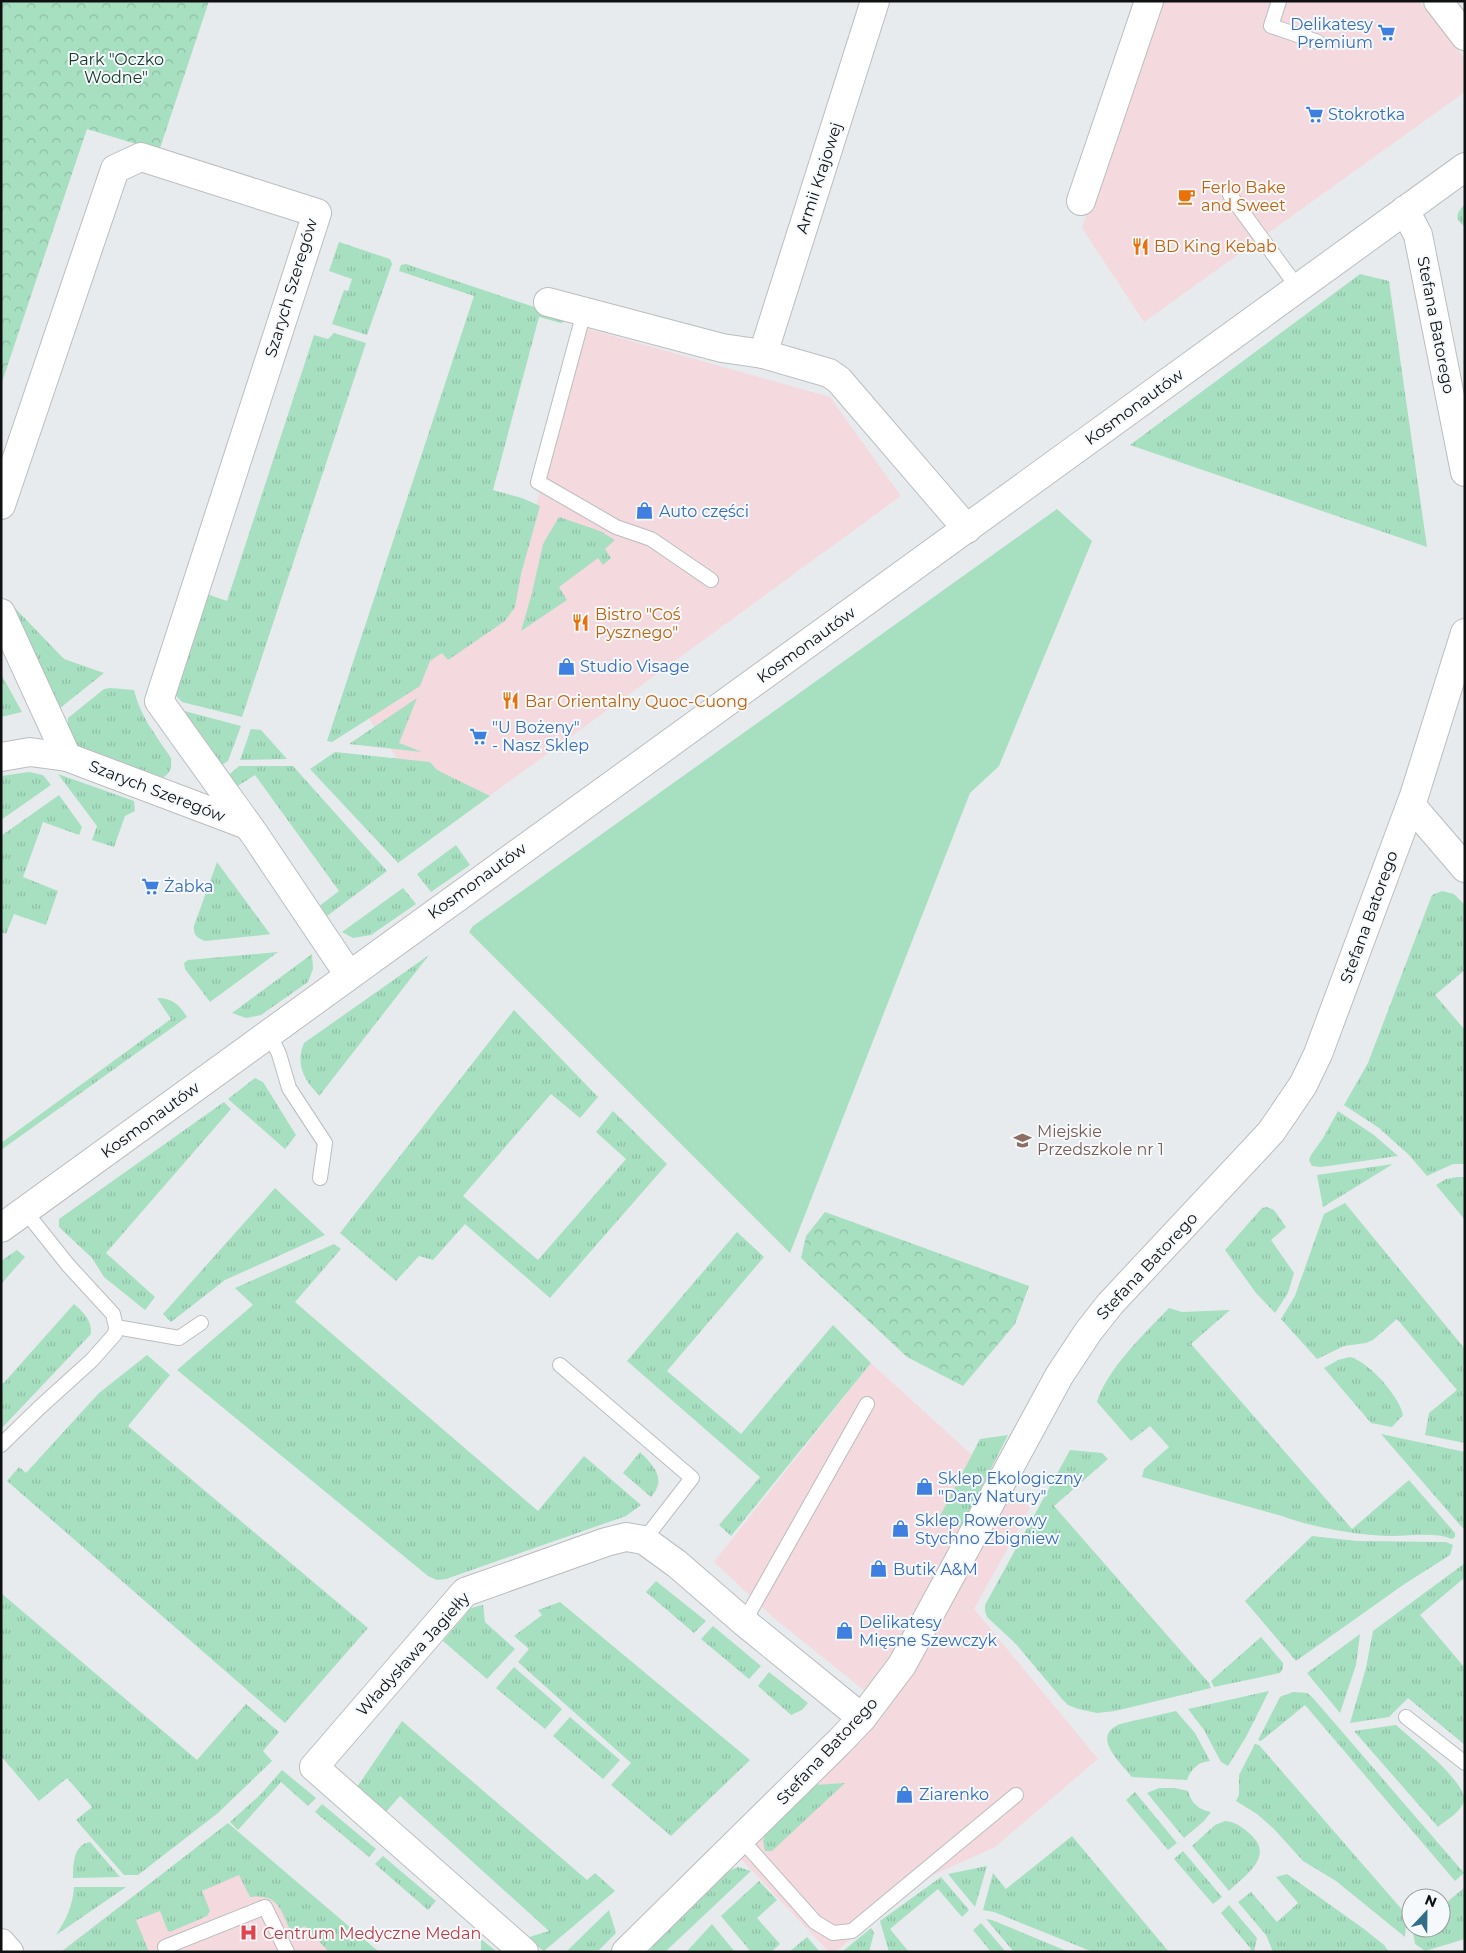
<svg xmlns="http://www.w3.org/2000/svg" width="1466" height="1953" font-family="Montserrat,sans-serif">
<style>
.commercial{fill:#f4d9df}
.grass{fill:url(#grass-tufts)}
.park{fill:url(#park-crowns)}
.garden{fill:#a7dfc1}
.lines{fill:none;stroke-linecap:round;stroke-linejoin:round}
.lane-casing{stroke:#bbbdbf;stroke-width:16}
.street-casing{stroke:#bbbdbf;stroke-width:30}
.secondary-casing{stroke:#bbbdbf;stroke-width:30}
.lane{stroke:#fff;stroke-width:14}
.street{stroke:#fff;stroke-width:28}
.secondary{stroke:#fff;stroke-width:28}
.labels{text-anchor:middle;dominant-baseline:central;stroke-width:4;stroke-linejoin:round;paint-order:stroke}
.shop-label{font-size:16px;fill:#366cbe;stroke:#f6f9fb;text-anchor:start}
.park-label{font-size:16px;fill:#163a29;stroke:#f6f9fb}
.street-label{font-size:16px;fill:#0f1011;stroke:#f6f9fb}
.food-label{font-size:16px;fill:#c56008;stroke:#f6f9fb;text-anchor:start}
.education-label{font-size:16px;fill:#785e54;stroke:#f6f9fb;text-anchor:start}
.health-label{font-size:16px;fill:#be3a42;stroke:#f6f9fb;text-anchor:start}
</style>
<defs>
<pattern id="grass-tufts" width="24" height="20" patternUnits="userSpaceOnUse" patternTransform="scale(1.25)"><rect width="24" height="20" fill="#a7dfc1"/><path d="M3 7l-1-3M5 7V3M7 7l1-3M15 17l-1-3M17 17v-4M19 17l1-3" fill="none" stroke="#8fbea5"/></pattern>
<pattern id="park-crowns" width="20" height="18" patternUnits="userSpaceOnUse" patternTransform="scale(1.25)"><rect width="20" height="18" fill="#a7dfc1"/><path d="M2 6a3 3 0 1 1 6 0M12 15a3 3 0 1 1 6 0" fill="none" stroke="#8fbea5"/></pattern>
</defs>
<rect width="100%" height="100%" fill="#e8ebed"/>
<g class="commercial">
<path d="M1158,1H1415L1422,4L1465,59V92L1144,322L1082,228Z"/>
<path d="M585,328L830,397L901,496L447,827L353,697L517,575Z"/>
<path d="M871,1363L1030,1508L974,1609L1098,1759L995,1847L931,1876L835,1952H829L722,1839L870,1695L775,1619L714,1562Z"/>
<path d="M213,1836L350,1952H60Z"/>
</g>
<g class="grass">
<path d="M1465,204V227C1454,219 1456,213 1465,204Z"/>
<path d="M339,242L390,259L392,264L367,335L332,324L344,290L348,291L352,279L329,271Z"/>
<path d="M406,264L564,317L566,321L561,323L539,317L493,490L522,498L540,506L521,574L515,607L505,621L448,660L442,653L430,661L420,686L332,742L327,741L474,296L399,271L401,265Z"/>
<path d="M1360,274L1389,281L1427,547L1130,445Z"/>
<path d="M334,333L366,343L242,717L182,702L176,696V688L204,593L227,601L314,335L328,339Z"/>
<path d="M559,517L600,531L615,540L605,549L611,558L603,565L598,558L559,587L567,600L521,631L532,593L543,544Z"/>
<path d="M12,605L64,659L104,673L60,708Z"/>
<path d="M1,674L22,712L1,717Z"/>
<path d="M110,688L134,690C140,716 157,737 171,758C172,768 171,773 162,778L80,750L68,725V718L104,689Z"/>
<path d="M417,698L399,743L422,752L349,744Z"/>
<path d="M177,709L241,726L228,761L220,766Z"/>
<path d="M251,729L261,730L287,759L240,760Z"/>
<path d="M335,752L430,762L437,770L490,796L398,863L310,769Z"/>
<path d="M239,766H293L387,871L327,916L318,907L339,891L255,775L233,789L230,774Z"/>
<path d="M29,772L43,775L51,785L1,820V776Z"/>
<path d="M58,774L134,801L135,811L125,816L114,847L92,840L97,826Z"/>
<path d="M59,795L82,827L79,835L43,822L23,877L58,891L46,925L14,914L6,934L1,932V836Z"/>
<path d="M456,845L470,865L431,892L417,874Z"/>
<path d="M217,862L270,934H272L205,941C197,938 193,935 194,926Z"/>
<path d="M403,888L416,904L371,935L353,938L342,932Z"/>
<path d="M1442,891L1454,894L1465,905V970L1435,995L1465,1030V1164H1453L1427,1176L1409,1155L1379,1128L1344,1105L1368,1063L1432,895Z"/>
<path d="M278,952L210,1002L185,969L184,963L188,960Z"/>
<path d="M312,954L313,969L308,982L261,1015L246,1018L232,1013Z"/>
<path d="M429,955L320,1095V1096C304,1081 295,1064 304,1043Z"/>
<path d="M157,998C172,998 179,1004 187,1017L1,1150V1143L171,1019Z"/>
<path d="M514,1010L598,1097L580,1118L551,1094L463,1196L538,1260L626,1159L596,1132L613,1111L667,1164L550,1298L465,1224L433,1260L419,1256L396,1281L340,1233Z"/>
<path d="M255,1078L263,1082L296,1135L285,1149L228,1099Z"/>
<path d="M224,1102L231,1109L106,1253L155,1297L145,1310L104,1277L92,1258L59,1227V1219Z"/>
<path d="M1338,1111L1374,1135L1398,1156L1321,1167L1312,1166L1309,1160L1311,1155L1323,1138Z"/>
<path d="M1393,1164L1323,1207L1317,1175Z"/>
<path d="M1457,1177H1465V1220L1436,1185L1446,1179Z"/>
<path d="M275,1188L325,1235L225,1280L171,1322L163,1314Z"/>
<path d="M1345,1203L1465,1349V1443L1425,1435L1429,1413L1457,1390L1397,1319L1373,1340L1366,1343L1344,1346L1317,1359L1281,1319L1295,1296L1324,1214Z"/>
<path d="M1267,1207L1274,1210L1286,1227L1271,1240L1294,1273L1288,1293L1275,1313L1256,1293L1225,1250L1262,1208Z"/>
<path d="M737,1232L764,1257L667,1371L741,1434L833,1325L871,1363L731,1536L719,1525L760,1477L627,1361Z"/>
<path d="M334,1244L341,1249L295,1302L538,1511L584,1456L641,1505L626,1516L446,1579L437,1580L428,1576L177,1370L253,1305L235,1288Z"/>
<path d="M17,1250L25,1257L1,1284V1261Z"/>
<path d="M74,1304C84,1313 92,1320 91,1334L1,1429V1386Z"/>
<path d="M1169,1308L1182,1312L1230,1310L1191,1344L1352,1529L1409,1480L1455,1533V1537L1452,1539C1434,1532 1411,1536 1392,1536C1362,1536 1310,1527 1282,1516L1142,1477L1144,1469L1169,1447L1150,1426L1131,1441L1097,1402C1107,1369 1145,1333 1169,1308Z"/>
<path d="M147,1355L170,1375L128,1426L368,1628L285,1723L7,1481L19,1467L26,1473L99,1393Z"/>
<path d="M1350,1357C1369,1362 1399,1396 1403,1415L1392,1427L1371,1423L1324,1368L1338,1360Z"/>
<path d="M1381,1434L1465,1452V1530L1460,1525Z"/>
<path d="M1008,1435L961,1528L940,1516L980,1439Z"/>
<path d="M1070,1450L1102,1453L1108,1459L1054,1506L1209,1683L1211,1688L1115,1711L1097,1713L1078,1709L1068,1705L1062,1699L1016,1644L987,1617L985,1611V1605Z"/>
<path d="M640,1452C654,1466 667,1479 651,1497L623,1473Z"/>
<path d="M1312,1536L1357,1541L1446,1542L1453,1545L1450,1555L1403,1585L1296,1661L1245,1601Z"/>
<path d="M1465,1563V1581L1463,1579L1420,1615L1465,1668V1745L1408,1698L1389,1717L1350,1723L1366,1668L1373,1631Z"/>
<path d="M656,1581L706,1621L694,1633L646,1592Z"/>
<path d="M1,1593L197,1760L246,1704L279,1732L263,1751L272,1761L218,1813L138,1875H124L76,1820L92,1807L67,1778L39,1801L1,1756Z"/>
<path d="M560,1602L750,1760L671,1836L611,1785L631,1763L518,1662L529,1649L514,1636L542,1615L538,1610Z"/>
<path d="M483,1605L485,1622L515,1649L487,1679L443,1641L471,1608Z"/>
<path d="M713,1626L761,1666L749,1679L701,1639Z"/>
<path d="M1360,1634L1356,1665L1340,1713L1307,1673Z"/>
<path d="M1261,1637L1283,1663V1668L1280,1673L1214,1687L1211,1681Z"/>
<path d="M514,1667L562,1709L545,1729L496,1688Z"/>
<path d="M769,1672L808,1703L802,1710L791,1715L758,1686Z"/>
<path d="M1269,1691L1246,1737L1228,1766L1221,1762L1204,1730L1188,1709Z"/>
<path d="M1293,1692L1307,1693L1313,1698L1464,1873L1455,1881L1305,1705L1261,1741L1258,1740L1280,1697Z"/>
<path d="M1176,1711L1195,1733L1210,1761C1198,1762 1191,1769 1187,1780L1132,1777C1121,1763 1090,1736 1120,1724Z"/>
<path d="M570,1717L620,1760L603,1779L553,1736Z"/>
<path d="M402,1721L587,1880L595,1873L615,1891L544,1951L526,1938L549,1931L400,1796L386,1812L357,1787Z"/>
<path d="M1396,1725C1411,1739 1466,1781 1464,1800C1462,1812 1446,1820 1438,1827L1354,1731Z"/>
<path d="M1255,1744L1259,1745L1411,1920L1406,1925L1405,1937L1336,1881L1303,1861L1274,1829L1257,1814L1236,1801L1239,1795V1775Z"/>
<path d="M282,1770L316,1798L308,1806L281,1782L238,1830L230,1822L260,1795Z"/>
<path d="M845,1783L772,1851H765L763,1841L766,1831L814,1785Z"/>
<path d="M1159,1788H1175L1188,1791C1191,1803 1199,1810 1211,1812L1204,1821L1184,1838L1147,1793Z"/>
<path d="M1135,1792L1177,1843L1168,1850L1126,1800Z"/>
<path d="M322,1804L376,1849L369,1857L315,1812Z"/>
<path d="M1225,1821C1235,1822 1241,1826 1249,1833C1276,1856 1246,1874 1229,1891L1192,1846L1215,1825Z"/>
<path d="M228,1823L379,1952H329L305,1926L291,1932C280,1909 279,1894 250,1897L239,1875L202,1891L210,1911L207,1916L170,1932L168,1931L160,1911L136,1920L149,1952H61Z"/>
<path d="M1072,1836L1169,1952H1093L994,1912L983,1910L993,1873L1006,1889Z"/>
<path d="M90,1842L120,1877L73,1878C73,1864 73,1845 90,1842Z"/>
<path d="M1183,1851L1222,1897L1213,1904L1174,1859Z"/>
<path d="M383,1856L436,1901L428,1910L375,1864Z"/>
<path d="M987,1866L975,1907L948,1874Z"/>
<path d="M738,1867L751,1871L665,1952H649L662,1932L723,1873Z"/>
<path d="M1287,1874L1364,1929L1384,1945L1389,1952H1273L1266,1935L1238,1902L1251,1892L1277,1922L1298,1903L1276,1877Z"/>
<path d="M941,1877L969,1910L962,1917L938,1889L890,1929L909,1952H889L880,1921Z"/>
<path d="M759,1881L777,1900L757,1918L780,1944L771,1952H751L721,1916Z"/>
<path d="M74,1887H126L56,1935C66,1920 73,1905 74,1887Z"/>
<path d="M1465,1887V1939L1425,1951L1415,1944L1413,1933L1417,1928H1441V1907Z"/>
<path d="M1229,1905L1257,1938L1254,1952H1248L1251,1949L1221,1913Z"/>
<path d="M609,1910L616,1933L599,1950L566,1952Z"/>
<path d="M986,1919L992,1920L1069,1952H1014Z"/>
<path d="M981,1923L1006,1952H991L973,1930Z"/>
<path d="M712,1924L735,1952H687L689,1949Z"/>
<path d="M871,1928L874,1933L869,1952H842Z"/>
<path d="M807,1937L820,1952H789Z"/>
<path d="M481,1939L497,1952H481Z"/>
</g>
<g class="park">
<path d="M1,1H209L159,151L87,129L1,385Z"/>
<path d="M825,1212L1029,1286L1015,1324L963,1386L907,1357L801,1258L806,1236Z"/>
</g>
<path class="garden" d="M1057,509L1092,541L999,766L970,793L790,1253L469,932L473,926Z"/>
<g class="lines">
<defs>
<g id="lane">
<path d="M1279,1L1271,26L1318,42"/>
<path d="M1230,195L1298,288"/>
<path d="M584,312L538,482L616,527L651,539L711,580"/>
<path d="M269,1033L279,1054L289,1088L325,1143L320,1178"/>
<path d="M116,1327L179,1338L201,1323"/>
<path d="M560,1365L692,1478L644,1540"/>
<path d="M1,1445L39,1408L92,1360L115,1334L116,1327L113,1314L68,1265L25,1211"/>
<path d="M744,1622L867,1404"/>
<path d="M1406,1717L1465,1763"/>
<path d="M741,1839L815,1922L833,1933L852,1931L1016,1795"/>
<path d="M167,1952L165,1947L265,1907L287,1952"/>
</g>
<g id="street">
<path d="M875,1L763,354L829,373L839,380L967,529"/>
<path d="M1438,1L1465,36"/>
<path d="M1081,201L1149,1"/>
<path d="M1405,210L1418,235L1420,245L1465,472"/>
<path d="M548,302L722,348L763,354"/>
<path d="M1,505L115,169L141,157L317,213L159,701L255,835L349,975"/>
<path d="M1,613L67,757"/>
<path d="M1,757L30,752L67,757L247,825"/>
<path d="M1411,805L1465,868"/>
<path d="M524,1952L314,1767L465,1592L606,1542L626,1537L644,1540L677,1564L744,1622L862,1718"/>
<path d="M626,1952L840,1741L862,1718L902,1665L1059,1376L1088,1332L1110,1304L1271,1132L1303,1085L1318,1054L1414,796L1465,633"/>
</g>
<g id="secondary">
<path d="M1,1228L1465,167"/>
<path d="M1,1943L9,1952"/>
</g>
</defs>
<use href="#lane" class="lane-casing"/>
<use href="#street" class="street-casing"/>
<use href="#secondary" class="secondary-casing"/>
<use href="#lane" class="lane"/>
<use href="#street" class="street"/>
<use href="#secondary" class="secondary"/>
</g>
<defs>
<symbol id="supermarket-bare" viewBox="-9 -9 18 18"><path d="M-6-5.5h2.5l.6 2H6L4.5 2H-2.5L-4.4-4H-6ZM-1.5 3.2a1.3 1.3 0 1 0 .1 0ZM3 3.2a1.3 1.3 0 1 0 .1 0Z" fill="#3f7fe0" stroke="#f6f9fb" stroke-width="2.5" paint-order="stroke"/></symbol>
<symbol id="cafe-bare" viewBox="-9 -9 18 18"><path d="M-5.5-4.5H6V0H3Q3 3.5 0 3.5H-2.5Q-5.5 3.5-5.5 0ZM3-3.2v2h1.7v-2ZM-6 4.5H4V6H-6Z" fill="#e8710a" stroke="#f6f9fb" stroke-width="2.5" paint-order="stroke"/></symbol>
<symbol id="restaurant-bare" viewBox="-9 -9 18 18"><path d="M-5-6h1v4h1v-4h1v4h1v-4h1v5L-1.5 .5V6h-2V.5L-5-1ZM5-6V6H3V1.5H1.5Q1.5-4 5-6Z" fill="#e8710a" stroke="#f6f9fb" stroke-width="2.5" paint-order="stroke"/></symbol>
<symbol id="shop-bare" viewBox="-9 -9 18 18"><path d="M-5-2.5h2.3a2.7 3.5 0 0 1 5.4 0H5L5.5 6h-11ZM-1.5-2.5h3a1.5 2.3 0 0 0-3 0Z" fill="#3f7fe0" stroke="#f6f9fb" stroke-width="2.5" paint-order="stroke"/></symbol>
<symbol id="school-bare" viewBox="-9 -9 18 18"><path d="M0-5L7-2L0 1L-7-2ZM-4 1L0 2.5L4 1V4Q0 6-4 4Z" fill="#8d6e63" stroke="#f6f9fb" stroke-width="2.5" paint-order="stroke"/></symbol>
<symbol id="hospital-bare" viewBox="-9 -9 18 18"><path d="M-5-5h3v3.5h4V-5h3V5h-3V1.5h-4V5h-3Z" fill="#e0444e" stroke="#f6f9fb" stroke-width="2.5" paint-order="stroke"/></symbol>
</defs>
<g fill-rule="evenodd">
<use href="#supermarket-bare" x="1374" y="20" width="25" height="25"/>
<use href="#supermarket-bare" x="1302" y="102" width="25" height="25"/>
<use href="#cafe-bare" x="1174" y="184" width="25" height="25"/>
<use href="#restaurant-bare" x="1128" y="234" width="25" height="25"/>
<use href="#shop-bare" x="632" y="498" width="25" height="25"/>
<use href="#restaurant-bare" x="568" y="610" width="25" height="25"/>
<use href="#shop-bare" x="554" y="654" width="25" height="25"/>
<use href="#restaurant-bare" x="498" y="688" width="25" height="25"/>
<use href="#supermarket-bare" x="466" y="724" width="25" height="25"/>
<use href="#supermarket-bare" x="138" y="874" width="25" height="25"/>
<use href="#school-bare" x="1010" y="1128" width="25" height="25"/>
<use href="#shop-bare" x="912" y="1474" width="25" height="25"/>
<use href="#shop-bare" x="888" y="1516" width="25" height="25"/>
<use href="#shop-bare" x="866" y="1556" width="25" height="25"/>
<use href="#shop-bare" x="832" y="1618" width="25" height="25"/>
<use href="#shop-bare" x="892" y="1782" width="25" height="25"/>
<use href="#hospital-bare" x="236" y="1920" width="25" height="25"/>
</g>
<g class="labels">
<g class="shop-label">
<text x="1373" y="24" text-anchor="end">Delikatesy<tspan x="1373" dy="18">Premium</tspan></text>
<text x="1328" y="114">Stokrotka</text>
<text x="659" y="511">Auto części</text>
<text x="580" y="666">Studio Visage</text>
<text x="492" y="727">"U Bożeny"<tspan x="492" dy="18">- Nasz Sklep</tspan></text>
<text x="164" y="886">Żabka</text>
<text x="938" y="1478">Sklep Ekologiczny<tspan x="938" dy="18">"Dary Natury"</tspan></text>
<text x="915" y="1520">Sklep Rowerowy<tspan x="915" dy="18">Stychno Zbigniew</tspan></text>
<text x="893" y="1569">Butik A&amp;M</text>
<text x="859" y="1622">Delikatesy<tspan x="859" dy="18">Mięsne Szewczyk</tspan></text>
<text x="919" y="1794">Ziarenko</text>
</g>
<g class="park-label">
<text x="116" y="59">Park "Oczko<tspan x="116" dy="18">Wodne"</tspan></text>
</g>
<g class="street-label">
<text transform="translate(819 178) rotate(-72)">Armii Krajowej</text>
<text transform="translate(291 288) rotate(-73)">Szarych Szeregów</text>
<text transform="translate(1436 325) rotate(79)">Stefana Batorego</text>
<text transform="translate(1134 407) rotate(-36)">Kosmonautów</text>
<text transform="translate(806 645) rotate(-36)">Kosmonautów</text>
<text transform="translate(157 791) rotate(21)">Szarych Szeregów</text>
<text transform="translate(477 881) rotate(-36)">Kosmonautów</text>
<text transform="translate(1369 917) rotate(-70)">Stefana Batorego</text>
<text transform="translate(150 1120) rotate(-36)">Kosmonautów</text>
<text transform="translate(1147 1266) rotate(-47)">Stefana Batorego</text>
<text transform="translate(413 1654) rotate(-48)">Władysława Jagiełły</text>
<text transform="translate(827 1751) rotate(-47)">Stefana Batorego</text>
</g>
<g class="food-label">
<text x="1201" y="187">Ferlo Bake<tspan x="1201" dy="18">and Sweet</tspan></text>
<text x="1154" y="246">BD King Kebab</text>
<text x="595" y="614">Bistro "Coś<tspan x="595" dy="18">Pysznego"</tspan></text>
<text x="525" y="701">Bar Orientalny Quoc-Cuong</text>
</g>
<g class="education-label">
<text x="1037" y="1131">Miejskie<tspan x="1037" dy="18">Przedszkole nr 1</tspan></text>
</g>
<g class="health-label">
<text x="263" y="1933">Centrum Medyczne Medan</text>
</g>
</g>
<rect width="1466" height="1953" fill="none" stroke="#0f1011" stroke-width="5"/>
<g transform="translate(1426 1913) rotate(22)"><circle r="24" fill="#f6f9fb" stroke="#9a9c9d"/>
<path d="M0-4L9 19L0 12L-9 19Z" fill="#336d86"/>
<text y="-8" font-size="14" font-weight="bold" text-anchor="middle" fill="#0f1011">N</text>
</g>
</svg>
